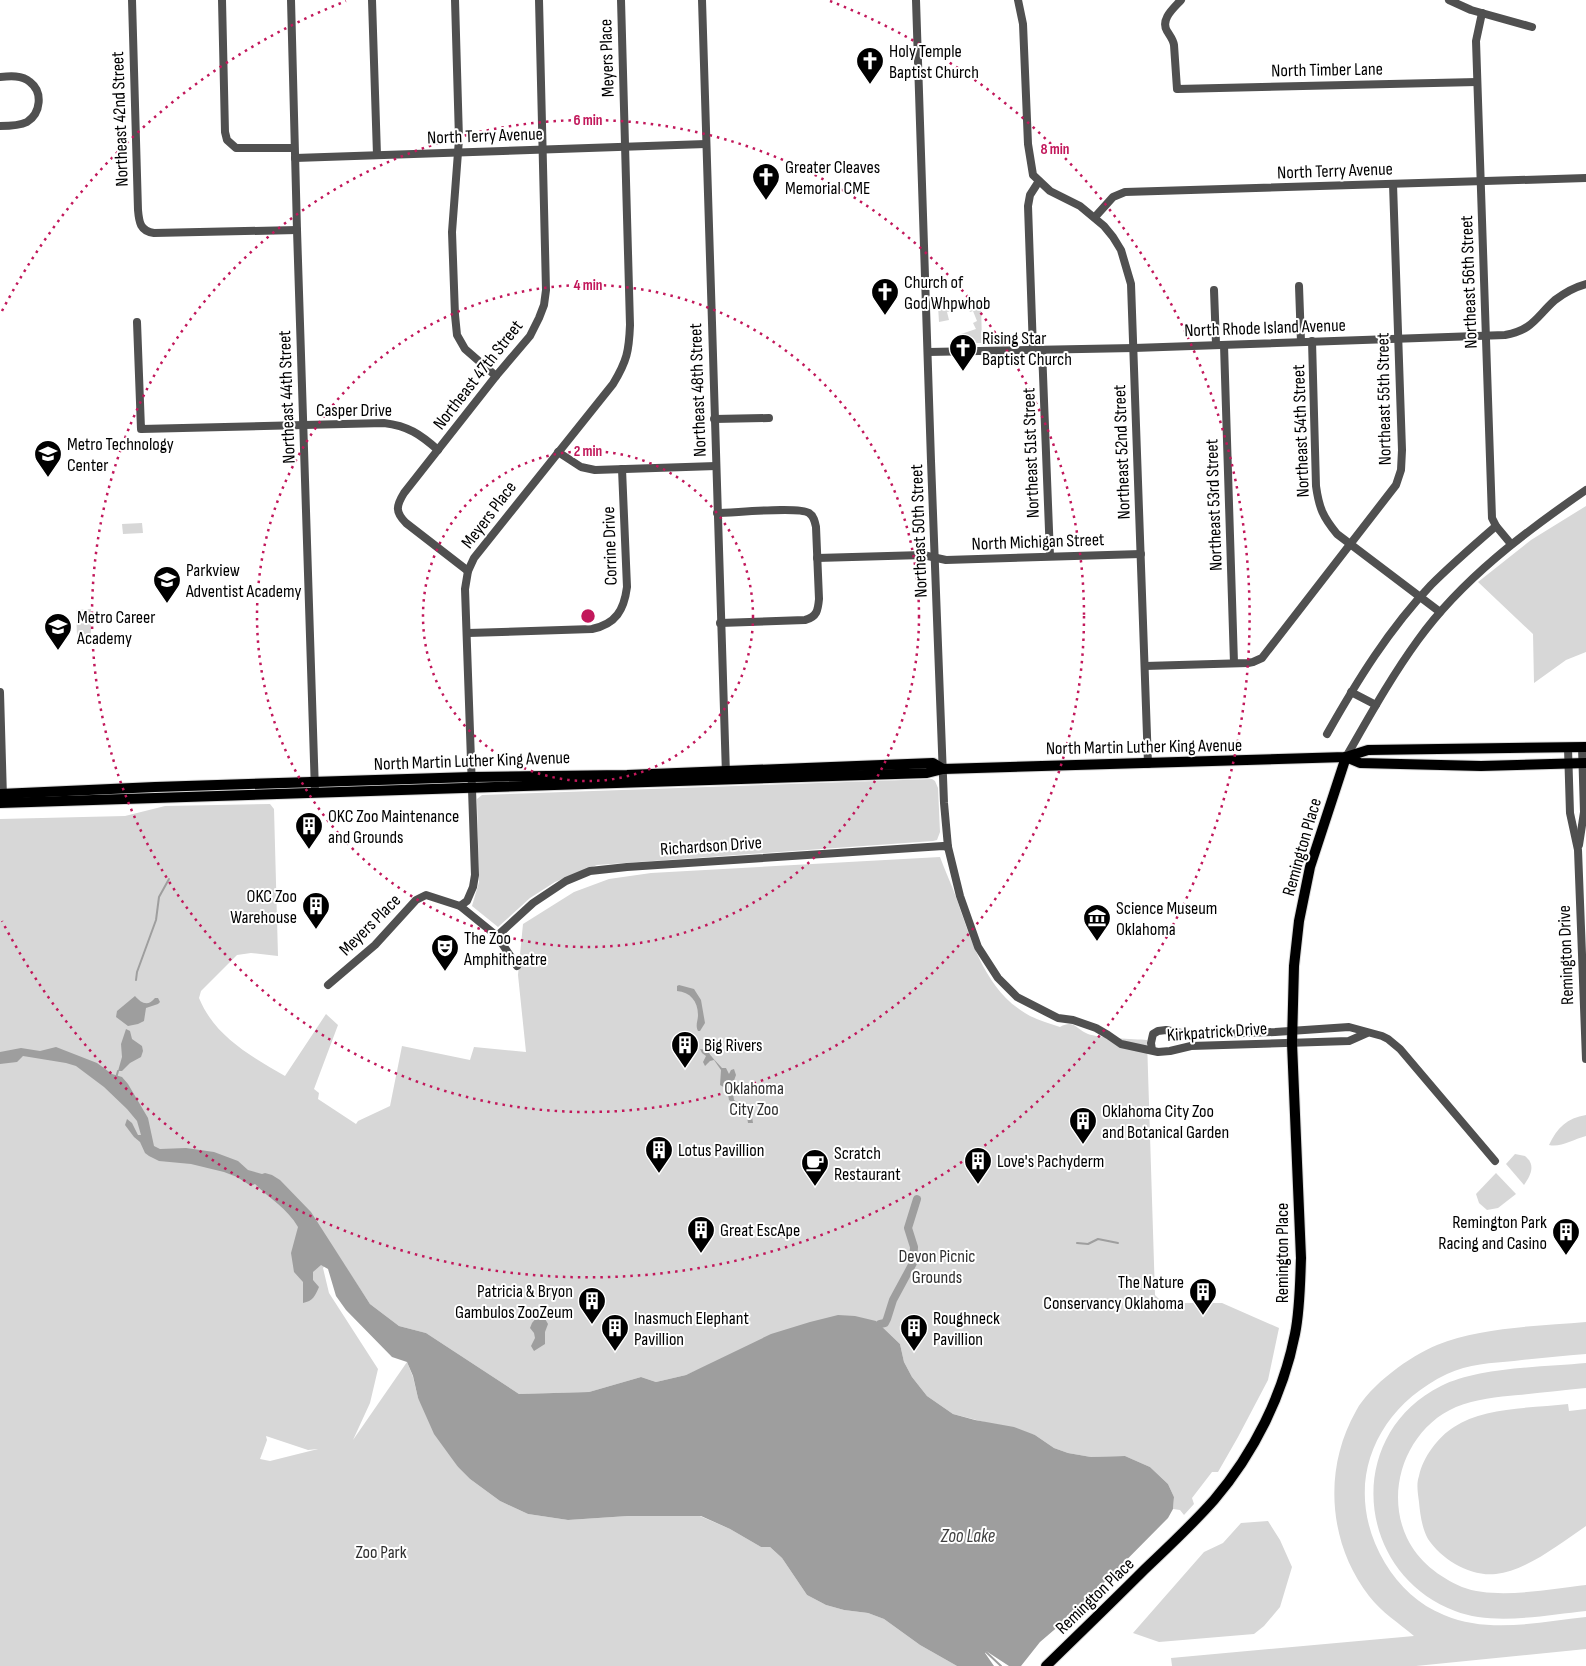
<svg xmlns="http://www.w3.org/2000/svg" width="1586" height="1666" font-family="'Sofia Sans Condensed',sans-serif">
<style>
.green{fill:#d7d7d7;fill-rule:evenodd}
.water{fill:#9e9e9e}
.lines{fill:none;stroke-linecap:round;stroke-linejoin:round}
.stream{stroke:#9e9e9e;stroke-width:2}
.canal{stroke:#9e9e9e;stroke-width:8}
.major-casing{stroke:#dbdbdb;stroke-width:12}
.minor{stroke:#505050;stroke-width:8}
.major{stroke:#000;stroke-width:10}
.ring{fill:none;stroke:#c2185b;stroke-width:2.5;stroke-dasharray:2.5 5}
.labels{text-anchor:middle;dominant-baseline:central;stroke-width:4;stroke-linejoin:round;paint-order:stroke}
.poi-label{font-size:18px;fill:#000;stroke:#fff;text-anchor:start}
.street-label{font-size:18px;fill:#000;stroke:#fff}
.park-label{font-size:18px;fill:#2e2e2e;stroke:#fff}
.water-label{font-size:19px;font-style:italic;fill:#3f3f3f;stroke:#fff}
.centre{fill:#c2185b;stroke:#fff;stroke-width:2.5}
.ring-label{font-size:15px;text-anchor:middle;font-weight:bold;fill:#c2185b;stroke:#fff;stroke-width:4;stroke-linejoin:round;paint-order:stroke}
</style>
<rect width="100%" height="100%" fill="#fff"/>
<g class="green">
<path d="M981,304L982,343H965L961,334L976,329L973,323L977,321L973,311L970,312L967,307L947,312L949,320L939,322L938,306Z"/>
<path d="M1586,506V652L1566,660L1534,683L1533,634L1478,582L1531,540Z"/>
<path d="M142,523L143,533L123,534L122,524Z"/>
<path d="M91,609V634L77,635L76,610Z"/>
<path d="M932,779L935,781L938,788L940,832L937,840L933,841L597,865L555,882L530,898L498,927L472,906L479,882L477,799L482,795Z"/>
<path d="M270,804L274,809L278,956L251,953L237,955L201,991L199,998C215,1037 251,1056 285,1076L326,1014L338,1025L314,1089L319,1093L318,1099L356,1124L358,1121L390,1106L402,1046L470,1060L474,1047L526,1052L518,975L523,924L574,892L609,879L651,873L940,857C945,871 952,885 957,900C971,940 985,989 1025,1013C1036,1020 1048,1023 1060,1027C1074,1019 1076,1029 1088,1034C1098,1038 1134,1039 1147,1040L1155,1295L1163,1303H1222L1279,1328L1268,1380L1238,1437L1218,1472H1212L1192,1498L1194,1504L1184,1515L1180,1510L1173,1509L1174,1497L1168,1484L1150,1467L1125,1456L1091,1457L1068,1453L1054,1448L1035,1435L953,1414L927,1396L912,1377L904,1362L900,1344L876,1321L723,1359L686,1375L656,1382L641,1377L589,1392L519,1394L426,1333L399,1326L370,1304L336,1252L323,1268L329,1293L378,1369L370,1403L353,1440L407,1362L413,1377L418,1398L458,1467L470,1479L500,1501L528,1514L568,1520L628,1516H700L730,1529L761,1547H770L782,1558L807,1595L826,1605L844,1610L868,1613L884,1619L920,1645L957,1666H0V819L125,816L165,806ZM266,1436L308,1450L318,1449L270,1461L260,1459L267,1440Z"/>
<path d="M1586,1115V1136C1574,1139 1560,1148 1549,1145C1557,1128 1567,1118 1586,1115Z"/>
<path d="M1515,1154L1525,1156C1536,1165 1531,1175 1524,1185L1506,1164Z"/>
<path d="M1496,1173L1516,1194L1498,1208L1487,1210L1479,1203L1476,1194Z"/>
<path d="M1586,1322V1354C1562,1356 1538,1358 1514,1361C1492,1363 1468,1364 1447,1374C1372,1410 1341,1489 1385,1563C1399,1586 1419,1605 1444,1615C1489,1634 1539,1622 1586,1617V1649L1416,1666H1172L1171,1658L1414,1636C1399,1623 1382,1613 1369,1596C1328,1543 1323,1469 1356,1411C1370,1385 1410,1356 1437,1345C1481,1327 1539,1326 1586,1322Z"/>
<path d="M1586,1363V1388C1563,1390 1541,1393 1518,1395C1497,1397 1476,1399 1456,1407C1407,1428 1384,1490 1407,1538C1418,1561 1439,1577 1462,1587C1496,1600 1550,1589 1586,1585V1611C1546,1615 1493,1626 1455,1611C1355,1573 1343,1435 1441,1386C1478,1367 1544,1367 1586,1363Z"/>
<path d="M1568,1404L1569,1411L1586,1409V1526C1561,1543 1526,1571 1496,1574C1471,1577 1442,1560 1428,1539C1422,1528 1420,1514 1419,1502C1418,1494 1416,1484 1419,1476C1423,1457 1438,1437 1454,1427C1483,1407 1534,1408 1568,1404Z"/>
<path d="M1268,1521L1280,1540L1292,1567L1280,1607L1264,1626L1254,1634L1159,1642L1133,1633L1204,1552L1223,1543L1241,1523Z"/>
</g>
<g class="water">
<path d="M679,985L694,989L701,1000L705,1023L700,1031H698C695,1025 698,1021 698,1015C698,1001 690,992 677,991V986Z"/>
<path d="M135,996C141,1003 148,1007 155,998H158L160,1002L158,1004L146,1008L144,1021L138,1024L128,1026L116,1017L117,1011Z"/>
<path d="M126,1029L130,1031L132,1039L142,1046L143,1051L141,1057L130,1063L122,1071H118L122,1057L121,1044Z"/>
<path d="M56,1047L97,1063L112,1074L122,1077L128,1084L148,1118L154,1146L160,1149L186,1148L214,1152L238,1161L248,1170L262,1174L265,1173L272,1175L280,1180L311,1212L370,1304L399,1326L426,1333L519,1394L589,1392L641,1377L656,1382L686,1375L771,1334L810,1322L838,1315L855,1316L876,1321L900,1344L904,1362L912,1377L927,1396L953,1414L975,1420L1014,1427L1035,1435L1054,1448L1068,1453L1091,1457L1125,1456L1150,1467L1168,1484L1174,1497L1173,1509L1168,1518L1075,1612L1040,1642L1021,1666H1009L986,1651L985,1653L994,1666H957L920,1645L884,1619L868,1613L844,1610L826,1605L807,1595L782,1558L770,1547H761L730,1529L701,1516H628L568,1520L528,1514L500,1501L470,1479L458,1467L434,1434L418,1398L413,1376L407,1362L392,1357L346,1310L336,1296L328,1269L321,1265L313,1272V1280L319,1287C315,1296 313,1301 303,1303V1282L294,1272L291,1253L298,1227C287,1208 270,1199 255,1184L251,1186L237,1177L224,1172L191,1164L159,1161L149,1156L145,1153L140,1142L134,1137L125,1125L127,1119L132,1123L138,1135H141L137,1121L127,1109L104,1087L76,1066L66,1063L23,1056L17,1062L0,1064V1052L21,1048L40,1051Z"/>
<path d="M700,1049L707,1050C711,1057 717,1062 722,1068H726L729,1074L731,1070L734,1069L736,1075L732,1086L734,1100L751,1111L753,1123H748L746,1111L729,1100L727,1089L720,1085L721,1070L714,1060L710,1061L705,1066L703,1062L706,1056L702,1053Z"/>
<path d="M537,1317H544L548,1324L545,1332V1344L534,1351L531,1346L535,1338L534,1333L530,1328L532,1323Z"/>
</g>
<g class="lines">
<g class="stream">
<path d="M136,980L137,972L156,920L159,897L169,879"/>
<path d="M116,1078L118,1071"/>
<path d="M1077,1243L1088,1244L1098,1239L1118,1243"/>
<path d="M985,1651L1001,1666"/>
</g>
<path class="canal" d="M880,1324L885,1323L887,1319L893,1300L913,1263L914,1247L908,1228L917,1199"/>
<defs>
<g id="major">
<path d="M1346,757L1360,763L1481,766L1586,763"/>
<path d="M0,794L155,787L472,777L627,775L933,763L943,769"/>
<path d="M0,803L927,773L943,769L1346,757L1368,750L1586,747"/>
<path d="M1046,1666C1079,1634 1112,1602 1144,1570C1168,1547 1192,1525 1214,1500C1254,1453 1283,1395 1295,1334C1300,1309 1300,1284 1301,1258L1292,1043L1294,966L1299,921L1310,867L1346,757"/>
</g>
</defs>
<use href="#major" class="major-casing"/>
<g class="minor">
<path d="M132,0L138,210C139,222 140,231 154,233L297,230"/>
<path d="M222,0L225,132L227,140L236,148H294"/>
<path d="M291,0L297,230L315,792"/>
<path d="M372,0L377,155"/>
<path d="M455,0L459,139L452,232L455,315L457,335L465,349L496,376"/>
<path d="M702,0L726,775"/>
<path d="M916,0L931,461L944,803L948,847L960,896L978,947L998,978L1017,997L1058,1018L1073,1020L1096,1028L1108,1035L1121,1044L1158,1052L1170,1051L1191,1046L1349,1041L1367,1033"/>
<path d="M1018,0L1023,24L1028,144L1033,175L1050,191L1080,206L1104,226L1113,237L1121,250L1131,284L1148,764"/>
<path d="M1181,0C1174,8 1160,19 1167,31C1170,36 1173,39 1174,45L1177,89L1477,82"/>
<path d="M1449,0L1471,10L1532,27"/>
<path d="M1482,13L1476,41L1492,518L1496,526L1511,544"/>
<path d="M0,77C10,76 22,75 30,82C43,92 41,113 27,122C19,126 9,126 0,126"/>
<path d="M295,158L706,144"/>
<path d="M1095,217L1113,197L1125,192L1586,178"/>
<path d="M1299,286L1301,342"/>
<path d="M1214,290L1216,344"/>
<path d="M137,322L141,429L384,423C408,426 420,434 438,450"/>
<path d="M1312,341L1316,486C1319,508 1323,517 1337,534L1440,612"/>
<path d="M1224,345L1234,663"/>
<path d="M1042,349L1050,556"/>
<path d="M1033,350L1028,206L1030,195L1039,181"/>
<path d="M928,352L1134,348L1505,335C1533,330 1536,317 1555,300C1564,293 1575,287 1586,284"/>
<path d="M714,419L769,418"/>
<path d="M558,452L581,467L595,470L716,466"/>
<path d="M717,513C733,513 799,506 809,513C814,516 815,522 816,527L819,599C818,610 817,617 805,620L720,623"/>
<path d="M817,558L923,555L946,560L1141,554"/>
<path d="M468,571L406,523C395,512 396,506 404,493L496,376L530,336L539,318L544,305L546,290L539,0"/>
<path d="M468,633L592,629C616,624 624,610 627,587L622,469"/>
<path d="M1145,666L1248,663L1253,662L1262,658L1396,485L1401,470L1402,450L1393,184"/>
<path d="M0,692L3,798"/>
<path d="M1351,692L1376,705"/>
<path d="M1327,734C1357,681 1389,629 1431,585C1452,564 1474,545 1496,526"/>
<path d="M1568,748L1570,813L1578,850L1586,1059"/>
<path d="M1346,757C1369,717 1391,677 1418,640C1462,579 1525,532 1586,490"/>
<path d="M1579,845L1584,812L1582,747"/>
<path d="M460,906L497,936L517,966"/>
<path d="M497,936L533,903L566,881L590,871L627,867L943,846L948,847"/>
<path d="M328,985L375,945L416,900L426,895L460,906L467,901L473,887L475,875L465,589L468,571L474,558L613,384C627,361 629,351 630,325L621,0"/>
<path d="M1152,1050L1151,1043L1153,1034L1158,1031L1166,1030L1191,1035L1275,1032L1349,1027L1382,1036L1388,1039L1400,1049L1495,1161"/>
</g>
<use href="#major" class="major"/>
</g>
<g class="ring">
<circle cx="588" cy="616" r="165"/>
<circle cx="588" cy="616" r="331"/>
<circle cx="588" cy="616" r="496"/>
<path d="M2 311A661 661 0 0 1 346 1M830 1A661 661 0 1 1 2 921"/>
</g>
<defs>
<symbol id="church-pin" viewBox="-11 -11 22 30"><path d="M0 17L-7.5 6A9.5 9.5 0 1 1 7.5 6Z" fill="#000" stroke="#fff"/><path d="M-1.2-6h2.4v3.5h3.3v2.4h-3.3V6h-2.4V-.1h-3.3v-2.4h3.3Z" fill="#fff"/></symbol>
<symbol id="school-pin" viewBox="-11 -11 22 30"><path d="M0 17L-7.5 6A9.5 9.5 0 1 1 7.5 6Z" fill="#000" stroke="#fff"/><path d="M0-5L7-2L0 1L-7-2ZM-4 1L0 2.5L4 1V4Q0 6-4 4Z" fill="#fff"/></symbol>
<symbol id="building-pin" viewBox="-11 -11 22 30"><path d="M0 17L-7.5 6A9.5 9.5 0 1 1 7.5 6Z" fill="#000" stroke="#fff"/><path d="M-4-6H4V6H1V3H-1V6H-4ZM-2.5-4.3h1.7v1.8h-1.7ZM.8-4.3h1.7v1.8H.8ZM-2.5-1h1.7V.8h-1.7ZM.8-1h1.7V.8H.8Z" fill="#fff"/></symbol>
<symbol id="museum-pin" viewBox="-11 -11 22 30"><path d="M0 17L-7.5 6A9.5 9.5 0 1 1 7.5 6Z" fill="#000" stroke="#fff"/><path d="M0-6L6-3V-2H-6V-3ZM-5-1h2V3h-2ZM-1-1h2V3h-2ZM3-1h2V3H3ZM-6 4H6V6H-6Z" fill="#fff"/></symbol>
<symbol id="theatre-pin" viewBox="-11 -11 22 30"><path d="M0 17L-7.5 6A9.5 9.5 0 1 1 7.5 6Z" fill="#000" stroke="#fff"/><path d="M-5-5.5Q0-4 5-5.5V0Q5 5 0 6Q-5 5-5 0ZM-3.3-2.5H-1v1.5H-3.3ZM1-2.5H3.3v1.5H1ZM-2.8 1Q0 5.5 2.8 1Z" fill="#fff"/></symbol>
<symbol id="cafe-pin" viewBox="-11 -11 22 30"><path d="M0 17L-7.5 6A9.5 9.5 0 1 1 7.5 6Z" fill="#000" stroke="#fff"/><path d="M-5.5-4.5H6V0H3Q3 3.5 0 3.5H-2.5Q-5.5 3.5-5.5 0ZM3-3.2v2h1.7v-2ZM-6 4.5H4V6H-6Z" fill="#fff"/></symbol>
</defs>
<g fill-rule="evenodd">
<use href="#church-pin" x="854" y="45" width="32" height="43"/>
<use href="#church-pin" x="750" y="161" width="32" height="43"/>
<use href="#church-pin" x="869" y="276" width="32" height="43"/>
<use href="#church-pin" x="947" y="332" width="32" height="43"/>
<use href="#school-pin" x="32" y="438" width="32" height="43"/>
<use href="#school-pin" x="151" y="564" width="32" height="43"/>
<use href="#school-pin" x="42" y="611" width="32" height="43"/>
<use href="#building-pin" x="293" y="810" width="32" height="43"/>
<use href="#building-pin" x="300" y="890" width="32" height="43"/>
<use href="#museum-pin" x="1081" y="902" width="32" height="43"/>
<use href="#theatre-pin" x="429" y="932" width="32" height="43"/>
<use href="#building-pin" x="669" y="1029" width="32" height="43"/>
<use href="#building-pin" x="1067" y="1105" width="32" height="43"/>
<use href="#building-pin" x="643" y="1134" width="32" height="43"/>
<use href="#building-pin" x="962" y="1145" width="32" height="43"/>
<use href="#cafe-pin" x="799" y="1147" width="32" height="43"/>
<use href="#building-pin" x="685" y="1214" width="32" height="43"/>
<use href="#building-pin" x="1550" y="1216" width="32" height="43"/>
<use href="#building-pin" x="1187" y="1276" width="32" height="43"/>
<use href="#building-pin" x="576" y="1285" width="32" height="43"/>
<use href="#building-pin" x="599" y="1312" width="32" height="43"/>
<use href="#building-pin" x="898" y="1312" width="32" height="43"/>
</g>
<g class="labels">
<g class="poi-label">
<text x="889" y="51">Holy Temple<tspan x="889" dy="21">Baptist Church</tspan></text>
<text x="785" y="167">Greater Cleaves<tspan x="785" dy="21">Memorial CME</tspan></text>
<text x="904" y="282">Church of<tspan x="904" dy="21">God Whpwhob</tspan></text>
<text x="982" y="338">Rising Star<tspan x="982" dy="21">Baptist Church</tspan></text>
<text x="67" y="444">Metro Technology<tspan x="67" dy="21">Center</tspan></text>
<text x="186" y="570">Parkview<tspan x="186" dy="21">Adventist Academy</tspan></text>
<text x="77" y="617">Metro Career<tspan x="77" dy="21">Academy</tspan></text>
<text x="328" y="816">OKC Zoo Maintenance<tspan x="328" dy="21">and Grounds</tspan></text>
<text x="297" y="896" text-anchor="end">OKC Zoo<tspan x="297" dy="21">Warehouse</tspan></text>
<text x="1116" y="908">Science Museum<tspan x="1116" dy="21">Oklahoma</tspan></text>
<text x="464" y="938">The Zoo<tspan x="464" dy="21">Amphitheatre</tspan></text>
<text x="704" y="1045">Big Rivers</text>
<text x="1102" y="1111">Oklahoma City Zoo<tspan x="1102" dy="21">and Botanical Garden</tspan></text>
<text x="678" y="1150">Lotus Pavillion</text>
<text x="834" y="1153">Scratch<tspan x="834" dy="21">Restaurant</tspan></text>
<text x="997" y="1161">Love's Pachyderm</text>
<text x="1547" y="1222" text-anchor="end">Remington Park<tspan x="1547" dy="21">Racing and Casino</tspan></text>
<text x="720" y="1230">Great EscApe</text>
<text x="1184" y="1282" text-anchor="end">The Nature<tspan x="1184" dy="21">Conservancy Oklahoma</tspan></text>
<text x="573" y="1291" text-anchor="end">Patricia &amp; Bryon<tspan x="573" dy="21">Gambulos ZooZeum</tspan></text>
<text x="634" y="1318">Inasmuch Elephant<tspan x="634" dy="21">Pavillion</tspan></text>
<text x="933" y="1318">Roughneck<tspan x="933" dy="21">Pavillion</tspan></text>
</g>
<g class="street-label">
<text transform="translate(607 58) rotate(-92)">Meyers Place</text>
<text transform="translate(1327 70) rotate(-1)">North Timber Lane</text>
<text transform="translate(120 119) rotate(-92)">Northeast 42nd Street</text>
<text transform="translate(485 136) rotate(-2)">North Terry Avenue</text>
<text transform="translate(1335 171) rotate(-2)">North Terry Avenue</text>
<text transform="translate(1469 282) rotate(-92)">Northeast 56th Street</text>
<text transform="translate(1265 328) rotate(-2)">North Rhode Island Avenue</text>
<text transform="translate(478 375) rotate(-52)">Northeast 47th Street</text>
<text transform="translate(698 390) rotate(-92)">Northeast 48th Street</text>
<text transform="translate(287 397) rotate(-92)">Northeast 44th Street</text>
<text transform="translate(1384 399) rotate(-91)">Northeast 55th Street</text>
<text x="354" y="410">Casper Drive</text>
<text transform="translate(1301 431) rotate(-92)">Northeast 54th Street</text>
<text transform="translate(1122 452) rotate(-92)">Northeast 52nd Street</text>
<text transform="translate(1031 453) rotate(-92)">Northeast 51st Street</text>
<text transform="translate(1214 505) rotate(-92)">Northeast 53rd Street</text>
<text transform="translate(489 515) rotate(-53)">Meyers Place</text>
<text transform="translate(919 531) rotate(-92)">Northeast 50th Street</text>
<text transform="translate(1038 542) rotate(-2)">North Michigan Street</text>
<text transform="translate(610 546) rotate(-92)">Corrine Drive</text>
<text transform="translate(1144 747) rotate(-1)">North Martin Luther King Avenue</text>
<text transform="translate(472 761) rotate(-2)">North Martin Luther King Avenue</text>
<text transform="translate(711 846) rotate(-4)">Richardson Drive</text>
<text transform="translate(1302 847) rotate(-74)">Remington Place</text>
<text transform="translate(370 925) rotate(-45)">Meyers Place</text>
<text transform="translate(1566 955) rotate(-92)">Remington Drive</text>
<text transform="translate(1217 1032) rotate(-4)">Kirkpatrick Drive</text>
<text transform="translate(1282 1253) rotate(-90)">Remington Place</text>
<text transform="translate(1095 1596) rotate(-44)">Remington Place</text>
</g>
<g class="park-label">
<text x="754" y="1088">Oklahoma<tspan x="754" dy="21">City Zoo</tspan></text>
<text x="937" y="1256">Devon Picnic<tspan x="937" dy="21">Grounds</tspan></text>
<text x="381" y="1552">Zoo Park</text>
</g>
<g class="water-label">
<text x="968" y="1536">Zoo Lake</text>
</g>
</g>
<circle cx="588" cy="616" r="8" class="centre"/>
<g class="ring-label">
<text x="588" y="125">6 min</text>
<text x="1055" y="154">8 min</text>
<text x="588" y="290">4 min</text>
<text x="588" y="456">2 min</text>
</g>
</svg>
